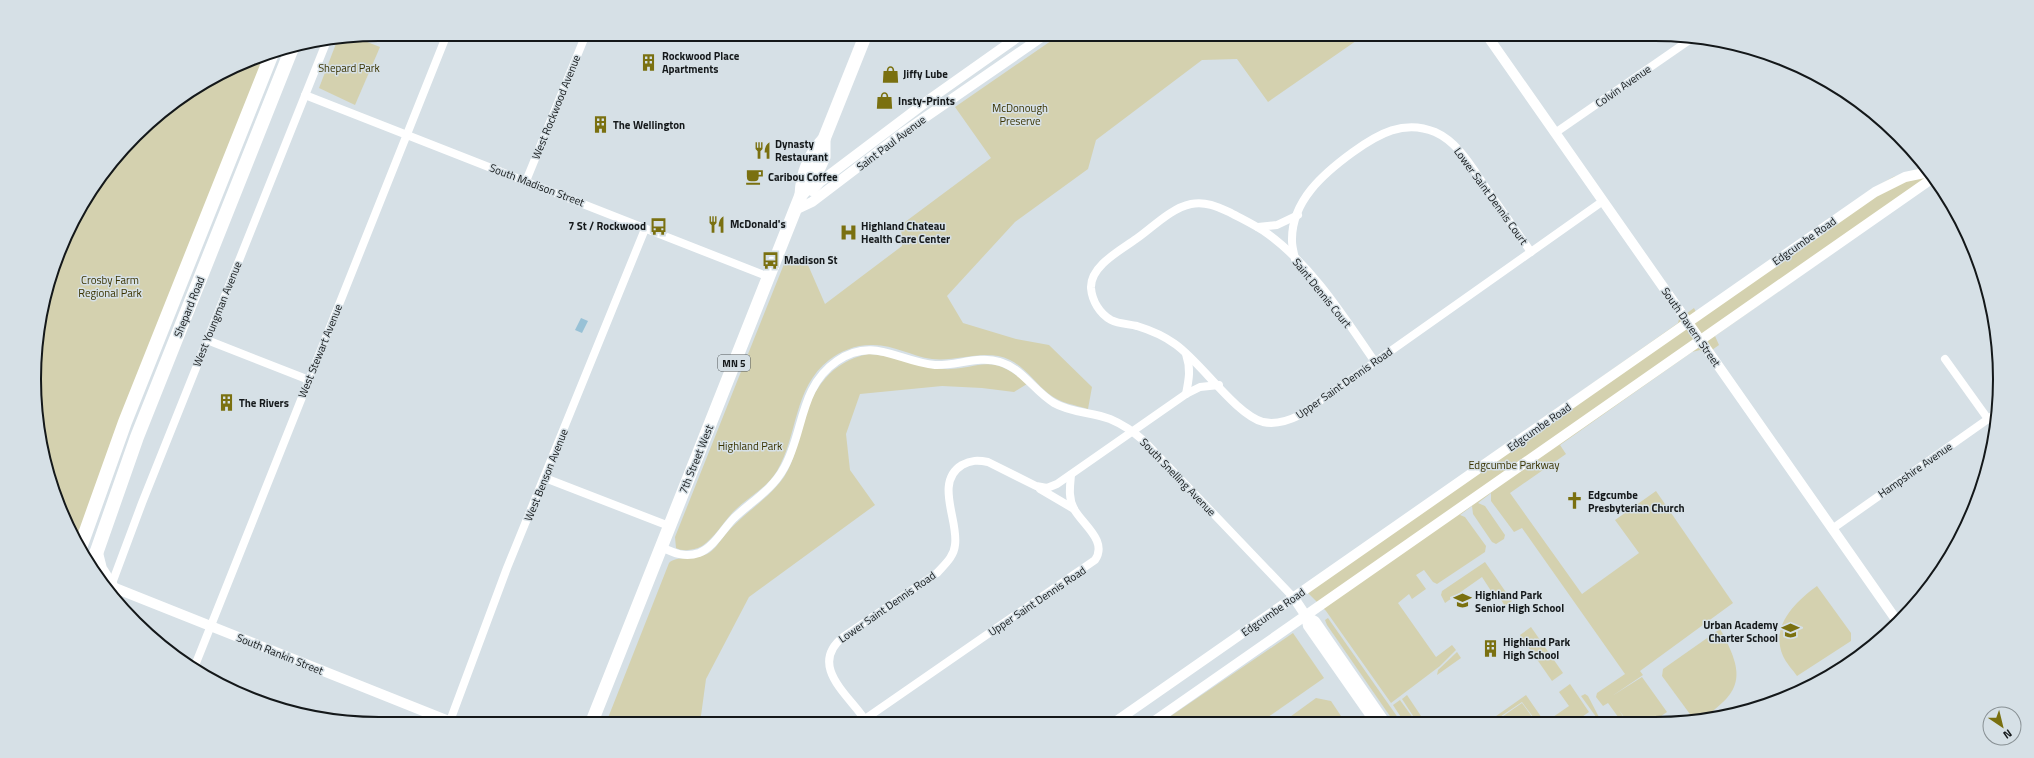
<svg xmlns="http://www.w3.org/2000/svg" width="2034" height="758" font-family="'Titillium Web',sans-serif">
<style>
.green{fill:#d4d1af}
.water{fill:#98c1d6}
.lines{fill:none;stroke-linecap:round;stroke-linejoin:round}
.minor{stroke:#fff;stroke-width:8}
.tertiary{stroke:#fff;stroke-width:10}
.primary{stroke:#fff;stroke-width:13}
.trunk{stroke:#fff;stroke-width:14}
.labels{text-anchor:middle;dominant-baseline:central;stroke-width:3;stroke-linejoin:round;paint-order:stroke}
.shield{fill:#d6e0e6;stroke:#4e5457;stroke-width:1}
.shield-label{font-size:10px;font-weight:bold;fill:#14181a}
.poi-label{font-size:11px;font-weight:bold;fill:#14181a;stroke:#d6e0e6;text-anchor:start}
.park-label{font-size:11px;fill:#393300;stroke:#d6e0e6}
.street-label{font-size:11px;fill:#14181a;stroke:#d6e0e6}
.rim{fill:none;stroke:#14181a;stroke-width:2}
</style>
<rect width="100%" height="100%" fill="#d6e0e6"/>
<g class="green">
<path d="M1061,34H1366L1268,102L1237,59L1202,60L1096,140L1088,169L1015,222L947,296L963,323L1016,339L1049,345L1092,387L1088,409C1075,405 1060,403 1049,394C1035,383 1026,368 1010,360C985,348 958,362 932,359C911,356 892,344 871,345C855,345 841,351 829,360C793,388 798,436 777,471C766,489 747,498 733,512C723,523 714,538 702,546C695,550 683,552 676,548L675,537L788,254L808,265L825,304L902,246L901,225L991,158L955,107Z"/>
<path d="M357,38L380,47L355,105L319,88L337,41Z"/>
<path d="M266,53L76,540L60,511L41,447L37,334L52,268L80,207L152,119L207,80Z"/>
<path d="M1925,167L1937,183L1928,186L1715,336L1719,345L1705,355L1700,350L1692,352L1560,445L1566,454L1510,493L1582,594L1639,553L1615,520L1656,491L1733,603L1640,671L1643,675L1612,696L1642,677L1667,712L1654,721H1627L1619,710L1626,721H1621L1608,703L1603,706L1596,697L1597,693L1625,674L1522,528L1514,532L1491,501V493L1478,503L1485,506L1505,535L1504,539L1496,544L1492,542L1473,514L1472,506L1460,515L1465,517L1486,546L1485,552L1437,584L1433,582L1424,570L1416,575L1426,589L1412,599L1409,594L1398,603L1436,657L1452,645L1456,650L1440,666L1391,703L1326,611L1303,588L1678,323L1679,319L1694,308L1696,312L1869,191L1893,177Z"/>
<path d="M868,354C891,355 912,364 934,368C976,375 986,347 1027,384L1014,392L982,388L942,386L860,394L846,434L850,470L875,505L749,597L706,679L700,723H606L669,563C675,556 697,559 707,554C714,551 720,541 725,535C743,513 768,500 784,477C795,460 797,442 803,423C813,388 831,362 868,354Z"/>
<path d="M1485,562L1512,601L1505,606L1498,595L1495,597L1482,577L1445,603L1441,595L1442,591Z"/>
<path d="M1817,586L1851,633V641L1797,676C1793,670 1786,663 1783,656C1770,626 1795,602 1817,586Z"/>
<path d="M1328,618L1401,722H1394L1327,625L1325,620Z"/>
<path d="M1531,627L1563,673L1552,681L1520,635Z"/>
<path d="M1720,629C1746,676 1743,692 1698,721H1695L1662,676L1663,669Z"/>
<path d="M1293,633L1324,678L1261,722H1162Z"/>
<path d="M1457,652L1461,658L1437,675L1438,670Z"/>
<path d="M1570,684L1589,712L1576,721H1556L1553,717L1569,706L1559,692Z"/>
<path d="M1585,694L1588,696L1601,721H1599L1581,696Z"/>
<path d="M1407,695L1425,722H1417L1402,699Z"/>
<path d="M1526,695L1544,721H1536L1522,702L1494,721H1489Z"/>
<path d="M1316,698L1331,701L1345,722H1283Z"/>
<path d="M1400,700L1416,722H1404L1393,705Z"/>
<path d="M1522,703L1535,721H1496Z"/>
</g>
<path class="water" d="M581,318L588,321L582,333L575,330Z"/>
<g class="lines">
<g class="minor">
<path d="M305,95L769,277"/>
<path d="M1555,133L1691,39"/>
<path d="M526,181L586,34"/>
<path d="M1258,227L1277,225L1298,215"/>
<path d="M1295,259C1294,253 1292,247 1292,241C1291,201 1324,173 1353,152C1378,134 1404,119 1435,132C1460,143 1474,171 1489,192C1503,212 1517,232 1531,252"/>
<path d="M207,340L309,380"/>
<path d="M1186,354C1191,369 1189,379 1186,394"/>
<path d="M1945,359L1988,419"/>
<path d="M1375,362C1344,317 1313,267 1268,234C1257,226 1244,220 1231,213C1218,207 1206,201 1191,204C1171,208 1152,228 1136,239C1121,250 1090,266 1091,288C1092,301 1100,314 1111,320C1119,324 1129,324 1137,326C1150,330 1164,336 1175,344C1201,362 1235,414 1263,422C1276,425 1288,421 1300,415L1603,201"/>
<path d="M545,478L669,526"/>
<path d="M1040,489L1074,509"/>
<path d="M1832,529L1998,412"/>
<path d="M661,547C674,553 685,558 699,553C714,547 723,529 734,518C752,501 772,490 784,468C804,433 799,387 837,361C873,336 899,362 935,365C957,366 979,355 1000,362C1023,369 1034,391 1054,403C1071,413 1092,412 1110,419C1122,424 1135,433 1144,441L1294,598"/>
<path d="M111,586L142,503L326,43"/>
<path d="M194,668L447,34"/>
<path d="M865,719L1095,560C1108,541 1083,525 1074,509C1068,498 1070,486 1071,475"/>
<path d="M450,721L507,568L645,229"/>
<path d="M867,723C853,698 806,667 843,637L937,573C944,565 954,557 955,545C959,521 934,482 962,465C971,460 978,460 988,462L1036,486L1047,488L1057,484L1186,394L1200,387L1219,385"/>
</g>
<g class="tertiary">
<path d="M1486,34L1897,621"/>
<path d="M812,191L820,182L930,99L1022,34"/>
<path d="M795,210L812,202L904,132L1046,34"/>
<path d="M105,584L456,724"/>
<path d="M1294,598L1306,616L1308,626L1375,722"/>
<path d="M1306,616L1315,621L1385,722"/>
<path d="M1115,722L1875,192L1905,177L1929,172"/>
<path d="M1153,722L1933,178"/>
</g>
<g class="primary">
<path d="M801,195C802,173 809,155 824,139L866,34"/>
<path d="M591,724L795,210L801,195L813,181L824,157V139"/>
</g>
<g class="trunk">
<path d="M80,548L125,422L273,51"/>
<path d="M96,553L100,569L111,586L110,589"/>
<path d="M91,568L137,437L292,48"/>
</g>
</g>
<defs>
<symbol id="building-bare" viewBox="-9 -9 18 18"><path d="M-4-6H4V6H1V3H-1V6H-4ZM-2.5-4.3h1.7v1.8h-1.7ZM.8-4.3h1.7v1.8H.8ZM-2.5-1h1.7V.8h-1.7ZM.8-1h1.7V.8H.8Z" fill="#7a7010" stroke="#d6e0e6" stroke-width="2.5" paint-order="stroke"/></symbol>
<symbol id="shop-bare" viewBox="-9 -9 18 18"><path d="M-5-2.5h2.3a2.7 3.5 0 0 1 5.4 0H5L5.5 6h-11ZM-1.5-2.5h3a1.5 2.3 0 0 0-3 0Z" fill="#7a7010" stroke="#d6e0e6" stroke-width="2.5" paint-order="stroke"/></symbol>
<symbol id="restaurant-bare" viewBox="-9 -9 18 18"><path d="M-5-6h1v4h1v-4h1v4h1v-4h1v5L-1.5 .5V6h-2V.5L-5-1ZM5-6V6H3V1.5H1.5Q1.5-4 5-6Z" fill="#7a7010" stroke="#d6e0e6" stroke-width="2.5" paint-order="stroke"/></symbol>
<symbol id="cafe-bare" viewBox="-9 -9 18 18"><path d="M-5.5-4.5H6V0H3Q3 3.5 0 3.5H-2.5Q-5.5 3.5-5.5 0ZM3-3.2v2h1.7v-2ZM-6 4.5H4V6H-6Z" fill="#7a7010" stroke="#d6e0e6" stroke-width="2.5" paint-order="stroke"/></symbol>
<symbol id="bus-bare" viewBox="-9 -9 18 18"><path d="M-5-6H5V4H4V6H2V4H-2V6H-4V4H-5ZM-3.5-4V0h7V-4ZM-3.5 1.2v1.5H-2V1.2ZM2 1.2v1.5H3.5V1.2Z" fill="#7a7010" stroke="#d6e0e6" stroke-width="2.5" paint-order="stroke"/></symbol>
<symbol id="hospital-bare" viewBox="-9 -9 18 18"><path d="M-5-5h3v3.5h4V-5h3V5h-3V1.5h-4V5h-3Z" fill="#7a7010" stroke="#d6e0e6" stroke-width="2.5" paint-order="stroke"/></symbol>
<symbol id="church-bare" viewBox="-9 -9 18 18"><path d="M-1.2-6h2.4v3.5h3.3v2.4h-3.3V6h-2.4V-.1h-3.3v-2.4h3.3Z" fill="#7a7010" stroke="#d6e0e6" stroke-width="2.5" paint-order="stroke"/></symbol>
<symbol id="school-bare" viewBox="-9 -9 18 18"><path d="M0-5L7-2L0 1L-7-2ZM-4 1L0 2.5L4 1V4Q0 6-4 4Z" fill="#7a7010" stroke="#d6e0e6" stroke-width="2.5" paint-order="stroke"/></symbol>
</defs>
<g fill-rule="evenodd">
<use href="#building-bare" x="636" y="50" width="25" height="25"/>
<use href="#shop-bare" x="878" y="62" width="25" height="25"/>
<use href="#shop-bare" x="872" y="88" width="25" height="25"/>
<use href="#building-bare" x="588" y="112" width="25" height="25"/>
<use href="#restaurant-bare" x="750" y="138" width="25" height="25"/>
<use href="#cafe-bare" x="742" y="164" width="25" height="25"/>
<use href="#restaurant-bare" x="704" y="212" width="25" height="25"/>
<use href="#bus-bare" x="646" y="214" width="25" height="25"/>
<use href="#hospital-bare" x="836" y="220" width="25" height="25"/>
<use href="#bus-bare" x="758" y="248" width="25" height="25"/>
<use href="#building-bare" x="214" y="390" width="25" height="25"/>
<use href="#church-bare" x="1562" y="488" width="25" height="25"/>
<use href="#school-bare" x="1450" y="588" width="25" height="25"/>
<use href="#school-bare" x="1778" y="618" width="25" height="25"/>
<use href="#building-bare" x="1478" y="636" width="25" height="25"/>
</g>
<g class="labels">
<rect class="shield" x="718" y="355" width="32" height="16" rx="3"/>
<g class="shield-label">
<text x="734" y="363">MN 5</text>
</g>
<g class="poi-label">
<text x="662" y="56">Rockwood Place<tspan x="662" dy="13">Apartments</tspan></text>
<text x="903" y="74">Jiffy Lube</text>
<text x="898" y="101">Insty-Prints</text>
<text x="613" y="125">The Wellington</text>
<text x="775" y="144">Dynasty<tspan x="775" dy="13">Restaurant</tspan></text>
<text x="768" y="177">Caribou Coffee</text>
<text x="730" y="224">McDonald's</text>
<text x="646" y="226" text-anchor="end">7 St / Rockwood</text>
<text x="861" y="226">Highland Chateau<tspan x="861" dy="13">Health Care Center</tspan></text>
<text x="784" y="260">Madison St</text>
<text x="239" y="403">The Rivers</text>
<text x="1588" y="495">Edgcumbe<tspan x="1588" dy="13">Presbyterian Church</tspan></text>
<text x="1475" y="595">Highland Park<tspan x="1475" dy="13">Senior High School</tspan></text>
<text x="1778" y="625" text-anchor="end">Urban Academy<tspan x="1778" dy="13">Charter School</tspan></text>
<text x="1503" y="642">Highland Park<tspan x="1503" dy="13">High School</tspan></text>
</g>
<g class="park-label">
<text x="349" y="68">Shepard Park</text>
<text x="1020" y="108">McDonough<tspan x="1020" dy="13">Preserve</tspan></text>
<text x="110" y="280">Crosby Farm<tspan x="110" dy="13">Regional Park</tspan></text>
<text x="750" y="446">Highland Park</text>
<text x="1514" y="465">Edgcumbe Parkway</text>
</g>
<g class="street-label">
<text transform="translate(1623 86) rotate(-35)">Colvin Avenue</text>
<text transform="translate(556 107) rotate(-68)">West Rockwood Avenue</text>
<text transform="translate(891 143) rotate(-37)">Saint Paul Avenue</text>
<text transform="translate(537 185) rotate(21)">South Madison Street</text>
<text transform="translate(1491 196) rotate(54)">Lower Saint Dennis Court</text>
<text transform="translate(1804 241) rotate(-35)">Edgcumbe Road</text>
<text transform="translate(1322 293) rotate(51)">Saint Dennis Court</text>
<text transform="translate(189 307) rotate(-68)">Shepard Road</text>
<text transform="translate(217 314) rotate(-68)">West Youngman Avenue</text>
<text transform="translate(1691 327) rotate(55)">South Davern Street</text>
<text transform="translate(320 351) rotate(-68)">West Stewart Avenue</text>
<text transform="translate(1344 383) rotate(-35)">Upper Saint Dennis Road</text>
<text transform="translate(1539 427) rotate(-35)">Edgcumbe Road</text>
<text transform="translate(696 459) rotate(-68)">7th Street West</text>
<text transform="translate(1915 470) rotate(-35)">Hampshire Avenue</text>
<text transform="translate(546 475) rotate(-68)">West Benson Avenue</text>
<text transform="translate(1178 477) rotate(46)">South Snelling Avenue</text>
<text transform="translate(1037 601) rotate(-34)">Upper Saint Dennis Road</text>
<text transform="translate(887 607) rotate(-35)">Lower Saint Dennis Road</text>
<text transform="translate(1273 612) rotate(-35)">Edgcumbe Road</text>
<text transform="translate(280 654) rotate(22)">South Rankin Street</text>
</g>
</g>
<path d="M0 0H2034V758H0ZM379 41H1655A338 338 0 0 1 1993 379V379A338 338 0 0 1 1655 717H379A338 338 0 0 1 41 379V379A338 338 0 0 1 379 41Z" fill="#d6e0e6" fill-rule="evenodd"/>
<path class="rim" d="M379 41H1655A338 338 0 0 1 1993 379V379A338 338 0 0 1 1655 717H379A338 338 0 0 1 41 379V379A338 338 0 0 1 379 41Z"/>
<g transform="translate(2002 726) rotate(145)"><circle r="19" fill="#d6e0e6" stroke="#889094"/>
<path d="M0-3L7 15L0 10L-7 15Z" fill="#7a7010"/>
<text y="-6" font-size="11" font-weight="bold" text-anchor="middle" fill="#14181a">N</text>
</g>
</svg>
